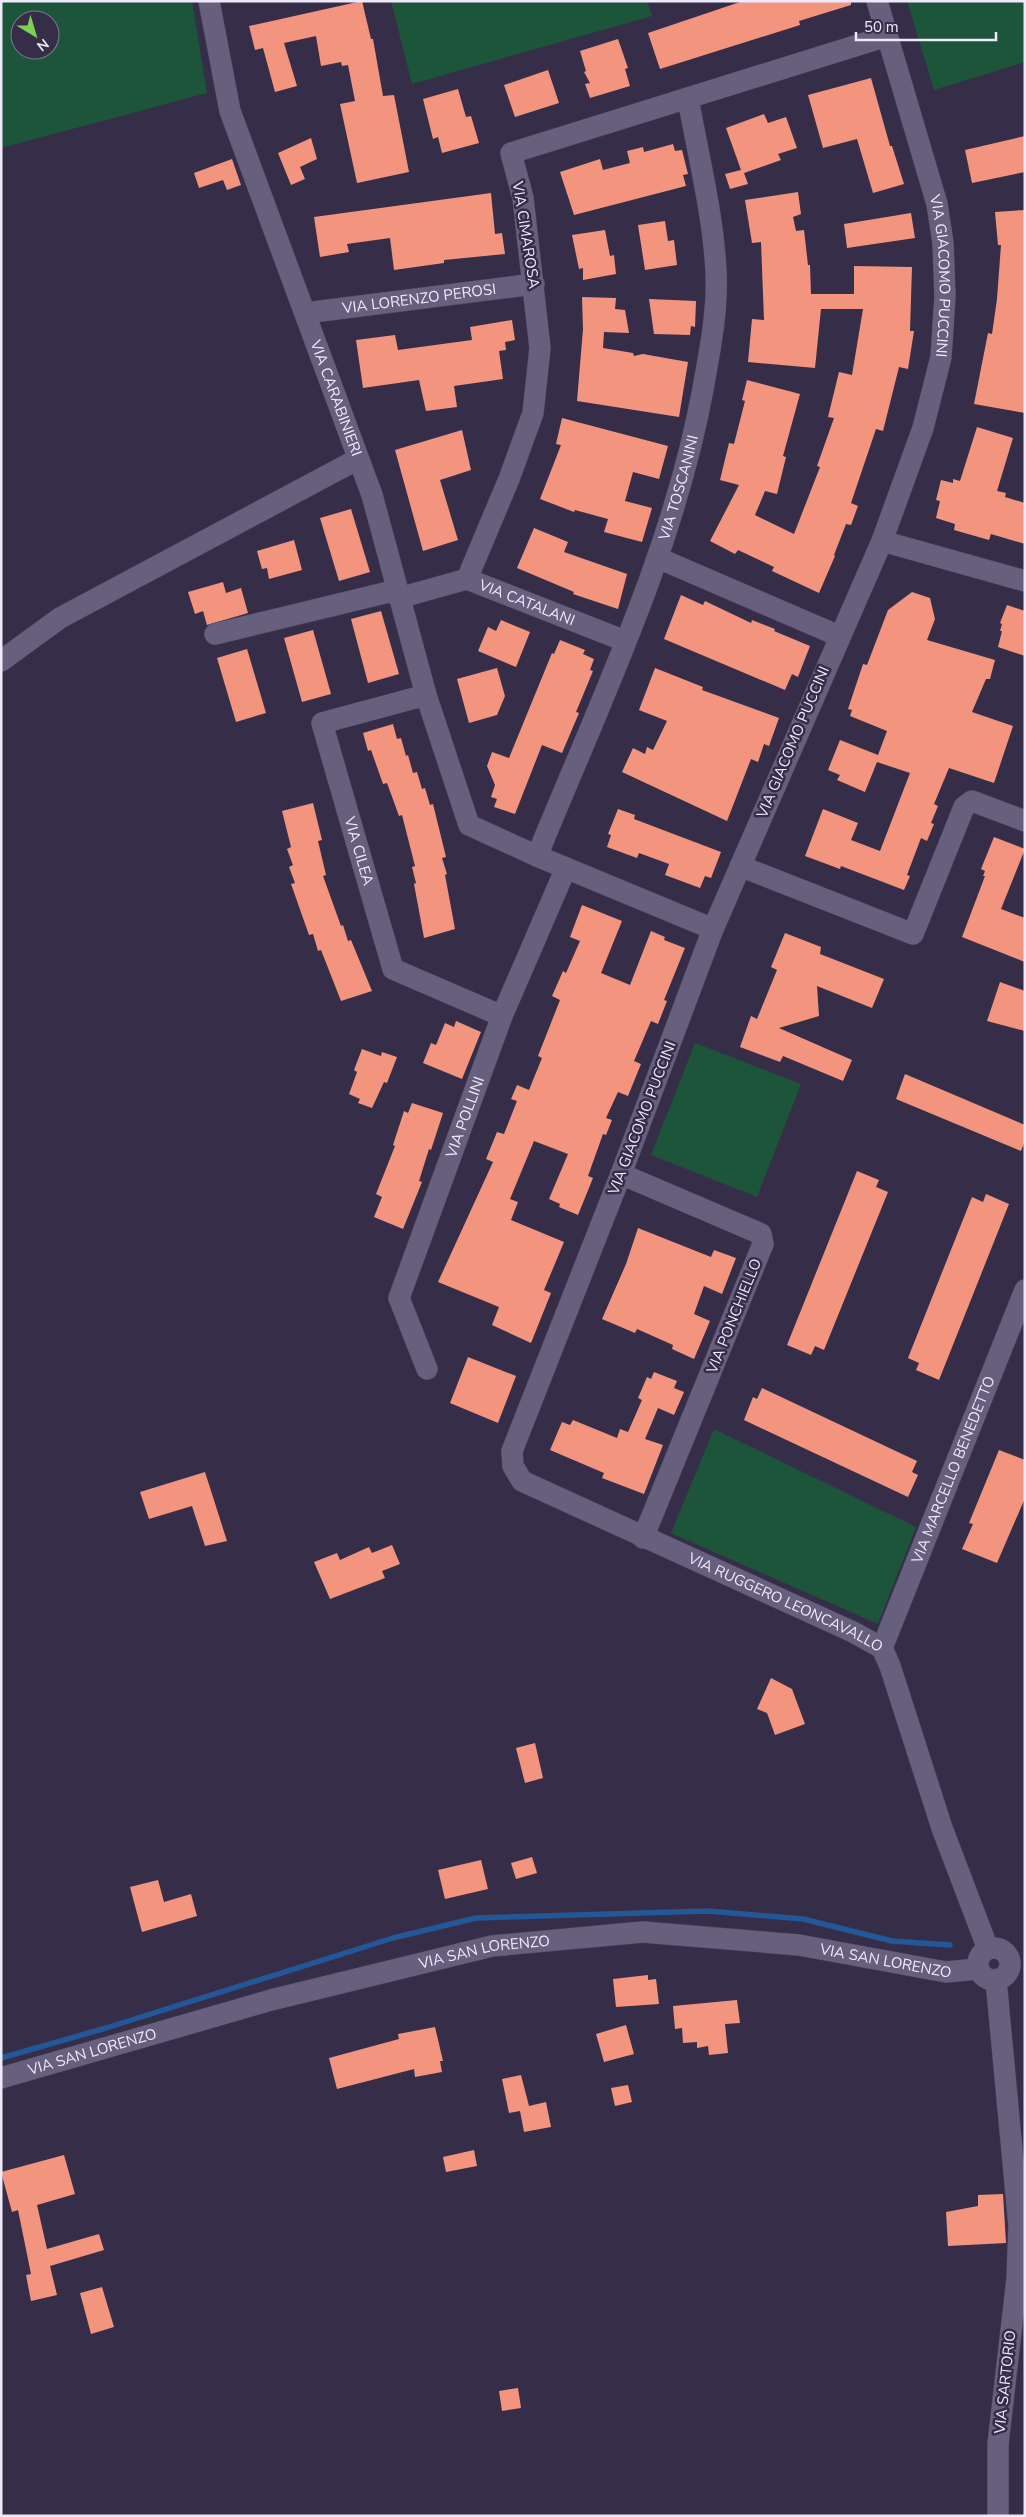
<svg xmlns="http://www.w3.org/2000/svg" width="1026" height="2517" font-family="'Nunito Sans',sans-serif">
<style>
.green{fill:#1c553a;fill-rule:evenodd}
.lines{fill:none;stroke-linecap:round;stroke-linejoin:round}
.stream{stroke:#245797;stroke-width:5.5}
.building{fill:#f3957e}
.minor-casing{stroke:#50495f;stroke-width:22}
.minor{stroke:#675f7e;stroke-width:21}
.labels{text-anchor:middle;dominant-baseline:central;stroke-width:5;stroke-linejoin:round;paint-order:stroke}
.street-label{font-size:15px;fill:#eeeafb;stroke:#362e49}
</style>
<rect width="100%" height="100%" fill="#362e49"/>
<g class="green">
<path d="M1,1H192L207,93L1,148ZM20,20H50V50H20Z"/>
<path d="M391,1H647L652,16L412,84Z"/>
<path d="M907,1H1025V62L934,90Z"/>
<path d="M695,1043L801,1084L757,1197L651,1155Z"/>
<path d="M714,1429L916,1527L878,1624L671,1533Z"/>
</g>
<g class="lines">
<path class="stream" d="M1,2058L106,2028L393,1938L476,1918L708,1911L803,1919L892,1941L950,1945"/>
</g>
<g class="building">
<path d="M362,1L371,39H373L383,96L394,95L409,172L357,183L340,104L355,101L348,65L342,66L341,62L321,66L316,36L284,43L297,86L275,92L263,48L255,50L249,26Z"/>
<path d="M743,1H851V5L799,21L800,25L660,69L648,33Z"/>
<path d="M618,39L628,68L625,69L630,86L590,98L585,84L590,83L584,72L586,71L580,51Z"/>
<path d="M548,70L559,103L515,117L504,85Z"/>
<path d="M871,78L890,146H892L904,184L873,193L857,139L823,148L808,95Z"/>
<path d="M458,89L466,117L471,116L479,143L442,153L438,137L433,139L423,99Z"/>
<path d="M764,114L768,123L786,117L797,148L778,154L781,160L744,173L748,184L730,189L725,174L741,170L726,128Z"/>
<path d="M1025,136V172L972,183L965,150Z"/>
<path d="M311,138L317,159L300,167L305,179L291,185L278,153Z"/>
<path d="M673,144L675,151L682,150L688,174L683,175L686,186L574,215L560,172L600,159L603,170L630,163L627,151L643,147L644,152Z"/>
<path d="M232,159L241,185L227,190L223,180L199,188L194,173Z"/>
<path d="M798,192L801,214L793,217L796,231L804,230L808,265H810L811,294H854V266L912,267L910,331H914L908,369L899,367L883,431L876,429L851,503L858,506L851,525L846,524L834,555L835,556L819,593L772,571L774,567L738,550L735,554L710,541L739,485L720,480L729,443L734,444L745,401L742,400L747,380L800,394L783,456L786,457L777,494L765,491L755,515L794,534L820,467L817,466L834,418L828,417L839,372L852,375L863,309H821L815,368L748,362L752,319L764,320L761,242L752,243L745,200Z"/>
<path d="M491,193L495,234L502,233L505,254L444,260V263L394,270L390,238L347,244L349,252L320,257L314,217Z"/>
<path d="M1025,210V413L974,404L988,333L992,334L997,299L1001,245H998L995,212Z"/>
<path d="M911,213L915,238L847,248L844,224Z"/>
<path d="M665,221L668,241L674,240L677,265L645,270L638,225Z"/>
<path d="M605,230L610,256L614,255L616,274L583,280V268L579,269L572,235Z"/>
<path d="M582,297L616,298L615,309L625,310L629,333L604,332L603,348L633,353L634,356L643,354L688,362L679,417L577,401L583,329Z"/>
<path d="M649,299L696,301L695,327L691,326L690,335L654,334Z"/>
<path d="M512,320L515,340L505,342L506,350L499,351L503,379L454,386L457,407L426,411L419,380L363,388L356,340L395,335L398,350L472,340L470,327Z"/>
<path d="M562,418L668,446L659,479L633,472L625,501L652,508L642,542L604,532L608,519L575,510L574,512L540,499L561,445L556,444Z"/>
<path d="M977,427L1013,438L997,491L1006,493L1005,497L1025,503V544L991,534L989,540L954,530L955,524L936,518L940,501L936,500L941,480L953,483V479L960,481Z"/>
<path d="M462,430L471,470L440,480L458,540L423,551L395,450Z"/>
<path d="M351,509L370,572L339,581L320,518Z"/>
<path d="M534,528L568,542L564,552L627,574L618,609L573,594L574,592L517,568Z"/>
<path d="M294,540L302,570L269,579L267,568L262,569L257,551Z"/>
<path d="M223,582L226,593L241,588L248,613L207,625L203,611L195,614L188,592Z"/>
<path d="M912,592L930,598L935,619L927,640L995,660L990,679H986L972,712L1013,726L994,783L949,768L934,804L938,806L931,823L934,824L927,841L921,838L907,875L910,876L904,890L841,866L840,869L805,856L823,809L858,823L851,840L880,851L910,773L877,762L865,792L837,780L840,775L828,770L840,740L878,755L887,731L850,716L852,710L848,709L863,664L867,665L888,610Z"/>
<path d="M681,595L703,605L705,601L751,623L752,620L775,629L774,631L810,646L798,677L792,674L785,690L664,639Z"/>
<path d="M1007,605L1025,611V656L998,647L1002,631H1000L1002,624L1000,623Z"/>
<path d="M381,611L399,674L368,683L351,619Z"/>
<path d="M501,620L530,632L516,667L478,651L488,627L496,631Z"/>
<path d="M313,630L331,694L302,702L284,638Z"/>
<path d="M560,640L585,650L583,654L594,659L590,670L593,671L576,712L579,713L562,753L542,745L515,814L494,807L497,799L491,797L495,785L487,766L492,752L509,758L552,653L554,654Z"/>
<path d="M247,649L266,713L236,722L217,658Z"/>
<path d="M497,668L505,696L497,715L469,723L457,679Z"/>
<path d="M655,668L703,687L702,690L779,718L769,746L764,744L758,762L751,759L727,821L622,772L633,748L645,754L647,747L653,750L667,721L639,710Z"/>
<path d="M393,724L397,739L401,738L406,756L408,755L413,773L417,772L422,789L425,788L430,805L433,804L446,857L442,858L447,874L445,875L455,929L424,938L414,884L416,883L412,867L415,866L402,815L399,816L387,783L383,784L371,750L368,751L363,733Z"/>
<path d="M313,803L322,840L318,841L326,875L323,876L341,926L343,925L348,941L351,940L372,991L341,1001L321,950L318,951L313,934L309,935L291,884L295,883L289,867L293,865L287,849L291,847L282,811Z"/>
<path d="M618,809L635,815L634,819L721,852L711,878L705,876L700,888L665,875L669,864L639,853L637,858L607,847L611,835L608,834Z"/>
<path d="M994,837L1025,849L1001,909L1025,918V962L962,937L985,876H983L985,871L981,869Z"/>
<path d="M582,905L622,921L601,973L630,985L651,931L665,937L664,940L685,948L664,1000L667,1001L658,1024L651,1021L634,1061L641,1064L628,1096L618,1092L606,1118L612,1120L606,1135L603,1134L588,1176L593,1178L578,1215L559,1207L560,1204L549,1199L568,1154L534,1141L510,1199L518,1202L511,1220L564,1242L544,1290L551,1293L531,1343L492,1325L499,1307L438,1282L493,1162L486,1159L497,1132L504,1134L517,1101L511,1099L517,1085L529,1090L542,1058L538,1056L560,1000L552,996L563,971L566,973L580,941L570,937Z"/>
<path d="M785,933L821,947L820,954L884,979L872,1008L817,986L819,1016L779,1028L852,1060L843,1081L783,1056L780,1062L740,1047L751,1016L757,1019L777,970L771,967Z"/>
<path d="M1000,982L1025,991V1031L987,1021Z"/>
<path d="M456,1021L481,1032L462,1079L423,1063L431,1043L436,1045L445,1023L454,1027Z"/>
<path d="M362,1049L381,1056L382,1052L397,1057L387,1083L384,1082L372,1108L358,1103L360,1099L349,1094L357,1072L354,1070Z"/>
<path d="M905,1074L1025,1125V1141L1021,1151L896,1099Z"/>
<path d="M412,1103L443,1113L431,1150L429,1149L419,1181L422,1182L403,1229L374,1217L382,1197L376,1194L395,1146L393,1145L404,1111L408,1113Z"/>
<path d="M857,1171L879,1180L876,1187L888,1192L824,1350L815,1346L811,1355L787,1345Z"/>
<path d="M986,1194L1009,1204L939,1380L916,1370L919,1363L908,1358L972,1197L983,1202Z"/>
<path d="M638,1228L711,1257L714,1250L736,1258L722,1294L704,1286L694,1314L710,1321L694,1359L672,1349L673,1345L637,1329L635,1333L602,1319L626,1264Z"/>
<path d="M468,1357L516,1376L498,1423L450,1403Z"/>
<path d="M654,1372L677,1381L674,1388L684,1392L674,1415L658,1408L645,1439L663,1445L644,1494L602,1478L604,1473L550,1450L562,1422L570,1425L573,1420L617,1438L620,1429L628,1432L642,1400L638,1398L647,1377L651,1379Z"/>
<path d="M762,1388L917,1461L912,1472L918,1475L908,1497L744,1420L753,1397L757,1399Z"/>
<path d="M999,1450L1025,1460V1498L997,1563L962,1549L973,1524L969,1523Z"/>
<path d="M205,1472L227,1541L205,1546L192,1506L149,1519L140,1492Z"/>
<path d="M392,1545L400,1564L382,1571L385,1578L330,1599L314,1562L337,1553L340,1560L369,1547L372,1553Z"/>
<path d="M771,1678L792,1689L805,1724L775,1735L767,1713L757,1709Z"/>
<path d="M535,1743L543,1778L525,1783L516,1748Z"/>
<path d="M532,1857L537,1873L516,1879L511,1863Z"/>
<path d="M481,1860L488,1889L445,1899L438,1870Z"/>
<path d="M158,1880L164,1902L191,1894L197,1916L142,1932L130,1887Z"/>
<path d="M648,1975V1980L656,1979L659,2004L616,2007L613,1979Z"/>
<path d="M737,2000L740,2023L725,2024L728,2053L709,2055L708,2046L697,2048V2042L683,2043L682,2028L675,2029L673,2006Z"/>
<path d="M626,2025L634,2054L604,2062L596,2034Z"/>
<path d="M435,2027L443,2061H440L442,2072L415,2077L414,2069L337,2089L329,2058L399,2039L398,2034Z"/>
<path d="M521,2075L529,2106L546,2102L551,2127L524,2132L520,2111L509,2113L502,2079Z"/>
<path d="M628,2085L632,2102L615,2106L611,2088Z"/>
<path d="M474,2150L477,2166L446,2172L443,2157Z"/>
<path d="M64,2155L75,2194L37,2205L47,2249L99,2234L104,2250L50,2266L57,2295L31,2301L26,2275L31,2274L18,2210L12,2212L1,2172Z"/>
<path d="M1003,2194L1006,2243L948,2246L946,2212L978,2206V2195Z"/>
<path d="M102,2287L114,2327L91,2334L80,2293Z"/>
<path d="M518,2388L521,2408L502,2411L499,2391Z"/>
</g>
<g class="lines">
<defs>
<g id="minor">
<path id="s1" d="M209,1L230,111L372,495L426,695L469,825L537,856L713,929"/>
<path id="s2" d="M877,1L937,204L943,243L945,296L941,357L923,428L882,541L713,929L621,1174L512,1451L513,1466L522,1481L853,1632L882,1648L890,1666L942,1828L988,1949"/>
<path id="s3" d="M305,313L534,284"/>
<path d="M882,541L1025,581"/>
<path d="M658,558L839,636"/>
<path d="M467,579L509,479L533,413L540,348L523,198L511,153L887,36"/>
<path id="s4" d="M399,598L467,579L625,641"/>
<path d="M215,634L397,590"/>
<path d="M1,661L60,618L358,459"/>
<path id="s5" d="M426,695L322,723L393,969L502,1016"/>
<path id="s6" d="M537,856C599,704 673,552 703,389C710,350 718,310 716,271C713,213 698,155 688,98"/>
<path d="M740,866L913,934L964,807L972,801L1025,821"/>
<path d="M621,1174L761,1234L763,1244L643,1538"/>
<path id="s7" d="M427,1369L399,1298L502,1016L566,868"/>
<path id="s8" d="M882,1648L1025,1290"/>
<circle cx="994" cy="1964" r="16"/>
<path d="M996,1980L1019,2226L1017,2279L998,2444V2516"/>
<path id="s9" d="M1,2078L271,2000L492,1946L643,1932L799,1945L946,1972L978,1969"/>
</g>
</defs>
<use href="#minor" class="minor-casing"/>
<use href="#minor" class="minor"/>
</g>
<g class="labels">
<g class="street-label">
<text transform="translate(526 235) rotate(81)">VIA CIMAROSA</text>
<text stroke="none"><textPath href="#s2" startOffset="284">VIA GIACOMO PUCCINI</textPath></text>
<text stroke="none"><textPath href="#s3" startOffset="115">VIA LORENZO PEROSI</textPath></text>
<text stroke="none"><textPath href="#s1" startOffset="418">VIA CARABINIERI</textPath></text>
<text stroke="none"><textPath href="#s6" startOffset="395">VIA TOSCANINI</textPath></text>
<text stroke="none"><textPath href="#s4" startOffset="135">VIA CATALANI</textPath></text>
<text transform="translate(793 742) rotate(-67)">VIA GIACOMO PUCCINI</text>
<text stroke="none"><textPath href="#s5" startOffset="241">VIA CILEA</textPath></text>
<text stroke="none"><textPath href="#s7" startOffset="269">VIA POLLINI</textPath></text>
<text transform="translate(642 1118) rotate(-69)">VIA GIACOMO PUCCINI</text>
<text transform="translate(734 1316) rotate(-68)">VIA PONCHIELLO</text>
<text stroke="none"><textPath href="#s8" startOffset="192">VIA MARCELLO BENEDETTO</textPath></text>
<text stroke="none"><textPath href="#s2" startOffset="1864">VIA RUGGERO LEONCAVALLO</textPath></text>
<text stroke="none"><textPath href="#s9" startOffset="500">VIA SAN LORENZO</textPath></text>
<text stroke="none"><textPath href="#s9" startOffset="905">VIA SAN LORENZO</textPath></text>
<text stroke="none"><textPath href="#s9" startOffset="95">VIA SAN LORENZO</textPath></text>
<text transform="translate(1005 2382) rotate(-84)">VIA SARTORIO</text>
</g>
</g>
<rect width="1026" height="2517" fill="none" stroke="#eeeafb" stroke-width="5"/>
<g transform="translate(35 35) rotate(142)"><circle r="24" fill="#362e49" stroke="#807990"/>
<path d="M0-4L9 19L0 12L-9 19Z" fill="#7fd052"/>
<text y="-8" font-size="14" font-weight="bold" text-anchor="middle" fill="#eeeafb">N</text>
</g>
<path d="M856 32v8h140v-8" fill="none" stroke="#eeeafb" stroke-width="2.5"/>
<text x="864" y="32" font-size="15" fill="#eeeafb" stroke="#362e49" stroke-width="4" paint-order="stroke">50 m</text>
</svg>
